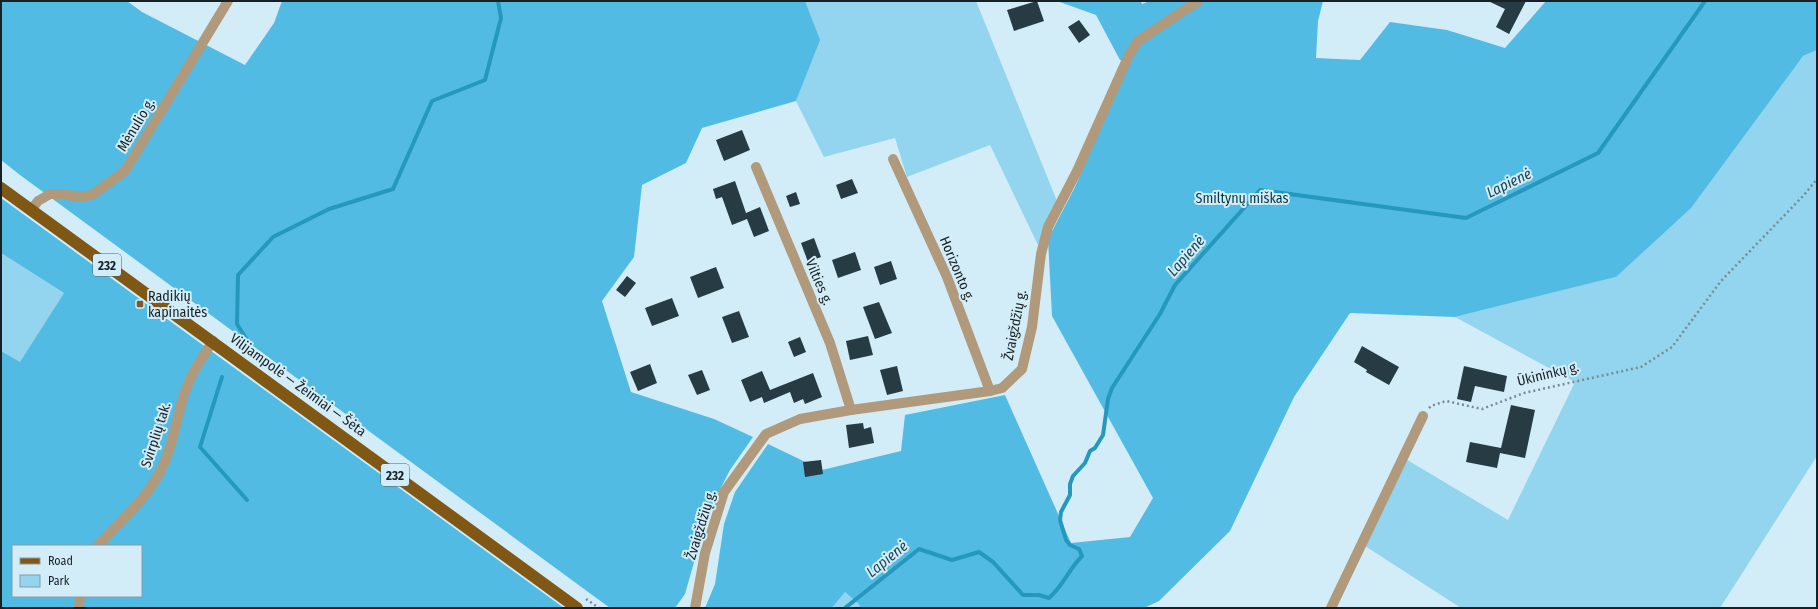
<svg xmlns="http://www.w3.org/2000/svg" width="1818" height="609" font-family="'Fira Sans Condensed',sans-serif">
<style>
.green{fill:#93d4ee}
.forest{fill:#52bbe3;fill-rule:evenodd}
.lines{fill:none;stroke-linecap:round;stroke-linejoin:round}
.stream{stroke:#2598be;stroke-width:4}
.building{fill:#263b44}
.path{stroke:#798b93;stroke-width:2.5;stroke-dasharray:2 3;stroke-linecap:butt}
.street{stroke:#b09a7b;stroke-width:10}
.primary{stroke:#805814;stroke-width:12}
.poi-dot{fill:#785a2e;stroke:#d3edf8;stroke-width:1.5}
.labels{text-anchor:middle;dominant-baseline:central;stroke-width:4;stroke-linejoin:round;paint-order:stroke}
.shield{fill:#d3edf8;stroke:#4f5e64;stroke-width:1}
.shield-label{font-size:13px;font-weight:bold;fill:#172125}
.street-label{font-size:14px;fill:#172125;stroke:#d3edf8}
.park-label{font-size:14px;fill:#043646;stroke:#d3edf8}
.poi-label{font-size:14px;fill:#172125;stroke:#d3edf8;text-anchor:start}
.water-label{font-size:15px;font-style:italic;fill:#1a4758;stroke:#d3edf8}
</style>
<rect width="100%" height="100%" fill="#d3edf8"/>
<g class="green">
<path d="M805,1H976L1057,201L1038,245L990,145L907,177L895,138L824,157L796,101L819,40Z"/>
<path d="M1817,50V456L1720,608H1461L1362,544L1404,458L1508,520L1575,382L1455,317L1616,277L1803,56Z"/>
<path d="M1,253L64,293L20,363L1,351Z"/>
<path d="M845,592L861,605L859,608H832Z"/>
</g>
<g class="forest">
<path d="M1,1H127L142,12L245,65L274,23L282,1H805L820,40L796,101L702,128L686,163L642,185L634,257L602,301L631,392L714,419L753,437L730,470L708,513L685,594L675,608H610L20,175L1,160Z"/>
<path d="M1057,1H1141L1142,4L1150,1H1323L1318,21L1316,58L1360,60L1390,22L1447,30L1505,48L1546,1H1817V50L1803,56L1691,208L1616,277L1455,317L1350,313L1294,397L1230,531L1159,601L1144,608H859L860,605L845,592L832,608H705L715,584L724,524L735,492L768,444L822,470L901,451L905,415L1005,395L1071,543L1130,537L1153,498L1052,316L1048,239L1075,187L1129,64L1120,60L1096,15Z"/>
<path d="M1,198L564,608H1V351L20,362L64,293L1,253ZM13,546H141V596H13Z"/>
</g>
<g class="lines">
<g class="stream">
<path d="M247,340L237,324L238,275L273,237L329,209L393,189L432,101L485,80L501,18L498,1"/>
<path d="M222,377L200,447L247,500"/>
<path d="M845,608L919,549L952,560L979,552L993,562L1023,595H1039L1049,598C1063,586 1069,569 1082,556L1079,549L1070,545L1066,540L1060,520L1061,512L1070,495V484L1073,476L1085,463L1090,451L1095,448L1103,435L1108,399L1112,388L1160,314L1175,285L1260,190L1466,218L1598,153L1705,1"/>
</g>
</g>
<g class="building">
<path d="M1037,1L1044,21L1014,31L1007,10Z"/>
<path d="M1488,1H1526L1509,34L1496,27L1505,9Z"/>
<path d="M1079,20L1090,35L1079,43L1068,27Z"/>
<path d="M742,130L750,150L724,161L716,140Z"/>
<path d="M852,179L858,193L841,199L836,185Z"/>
<path d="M735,181L746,213L760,207L769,231L754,237L747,219L732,225L722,197L716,199L713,189Z"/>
<path d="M796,192L800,204L790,207L786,196Z"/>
<path d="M814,238L821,257L808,262L801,243Z"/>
<path d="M855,252L861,270L838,278L832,260Z"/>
<path d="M891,261L897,279L880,285L874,267Z"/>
<path d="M716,267L724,288L698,298L690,277Z"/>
<path d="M627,276L636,283L625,297L616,290Z"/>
<path d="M672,298L679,316L652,326L645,308Z"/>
<path d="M879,302L892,333L875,339L863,307Z"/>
<path d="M739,311L749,337L732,343L722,317Z"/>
<path d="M868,336L873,355L850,360L846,341Z"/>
<path d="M800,337L806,352L794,357L788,342Z"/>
<path d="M1362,346L1399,367L1389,385L1366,372L1367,370L1354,362Z"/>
<path d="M650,364L657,383L638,391L630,372Z"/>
<path d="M897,366L903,391L887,395L880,370Z"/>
<path d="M1464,366L1507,376L1504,392L1475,386L1471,402L1457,399Z"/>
<path d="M702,370L710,390L697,395L688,375Z"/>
<path d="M762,371L770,390L813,373L822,397L805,404L803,399L794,403L790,392L764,403L762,397L750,402L741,380Z"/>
<path d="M1511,405L1535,410L1525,458L1500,453L1497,468L1466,462L1470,442L1501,448Z"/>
<path d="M863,423L864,429L871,427L874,443L849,448L846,425Z"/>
<path d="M821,460L823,474L805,477L803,462Z"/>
</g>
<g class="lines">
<g class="path">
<path d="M1429,408L1431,406L1446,401L1482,409L1524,393L1641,367L1672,347L1721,281L1804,195L1817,179"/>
<path d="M586,599L599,608"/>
</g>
<g class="street">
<path d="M893,159L947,277L990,391"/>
<path d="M756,167L830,343L851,410"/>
<path d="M31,210L38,201L50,194H62L79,197L92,195L125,171L228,1"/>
<path d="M98,546C117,523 141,505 156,479C171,455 175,425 183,398C189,377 201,359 213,341"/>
<path d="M79,608L80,596"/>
<path d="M695,608L705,553L724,492L766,434L800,419L851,410L990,391L1002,388L1022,369L1032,327L1041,254L1048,227L1077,171L1129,55L1138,41L1198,1"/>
<path d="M1331,608L1423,416"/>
</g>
<path class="primary" d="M1,188L577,608"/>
</g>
<rect class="poi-dot" x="136" y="300" width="8" height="8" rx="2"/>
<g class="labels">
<g class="shield">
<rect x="93" y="254" width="28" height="22" rx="3"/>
<rect x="381" y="464" width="28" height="22" rx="3"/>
</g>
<g class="shield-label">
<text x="107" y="265">232</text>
<text x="395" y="475">232</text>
</g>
<g class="street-label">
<text transform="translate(136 125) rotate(-59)">Mėnulio g.</text>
<text transform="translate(957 269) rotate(67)">Horizonto g.</text>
<text transform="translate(819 282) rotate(67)">Vilties g.</text>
<text transform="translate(1015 325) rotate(-79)">Žvaigždžių g.</text>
<text transform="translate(1548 374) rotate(-14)">Ūkininkų g.</text>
<text transform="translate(298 385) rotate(36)">Vilijampolė — Žeimiai — Šėta</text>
<text transform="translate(156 435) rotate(-72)">Svirplių tak.</text>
<text transform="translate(701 525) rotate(-73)">Žvaigždžių g.</text>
</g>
<g class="park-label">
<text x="1242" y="198">Smiltynų miškas</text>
</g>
<g class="poi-label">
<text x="148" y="296">Radikių<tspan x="148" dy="16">kapinaitės</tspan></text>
</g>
<g class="water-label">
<text transform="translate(1509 183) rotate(-26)">Lapienė</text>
<text transform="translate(1186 256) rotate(-49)">Lapienė</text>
<text transform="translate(887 559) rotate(-39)">Lapienė</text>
</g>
</g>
<rect width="1818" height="609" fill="none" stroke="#172125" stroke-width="4"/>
<rect x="12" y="545" width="130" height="52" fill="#d3edf8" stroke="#889ba4"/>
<rect x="20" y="558" width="20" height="6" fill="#805814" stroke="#889ba4"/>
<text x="48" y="565" font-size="12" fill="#172125">Road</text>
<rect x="20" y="575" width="20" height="12" fill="#93d4ee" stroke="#889ba4"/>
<text x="48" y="585" font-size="12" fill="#172125">Park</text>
</svg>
